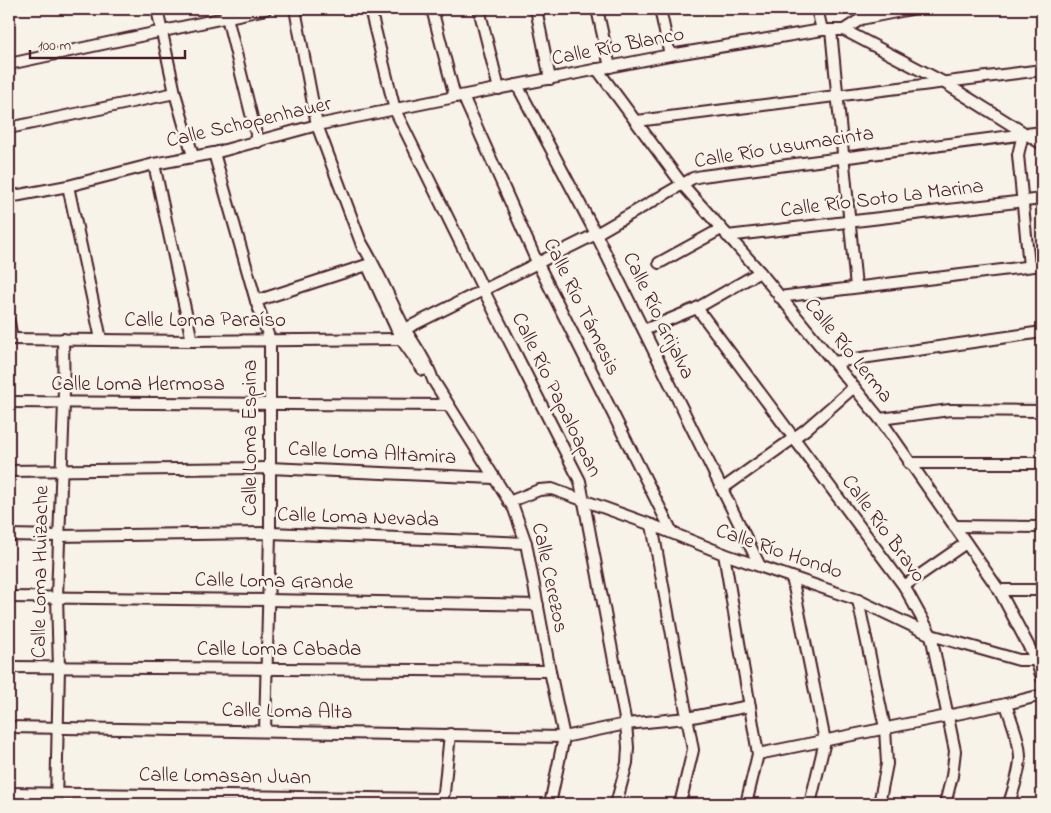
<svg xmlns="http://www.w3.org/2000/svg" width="1051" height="813" font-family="'Indie Flower',sans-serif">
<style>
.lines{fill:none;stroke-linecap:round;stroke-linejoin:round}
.minor-casing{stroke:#4a1f2b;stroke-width:14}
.minor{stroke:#f7f3e8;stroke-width:10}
.labels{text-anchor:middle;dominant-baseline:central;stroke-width:5;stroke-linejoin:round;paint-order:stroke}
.street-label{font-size:21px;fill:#4a1f2b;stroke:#f7f3e8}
</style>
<rect width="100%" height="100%" fill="#f7f3e8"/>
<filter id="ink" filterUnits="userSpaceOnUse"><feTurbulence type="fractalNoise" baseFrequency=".02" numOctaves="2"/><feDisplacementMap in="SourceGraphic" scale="10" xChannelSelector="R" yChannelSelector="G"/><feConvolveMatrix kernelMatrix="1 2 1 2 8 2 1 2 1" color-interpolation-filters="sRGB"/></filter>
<g filter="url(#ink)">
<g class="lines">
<defs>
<g id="minor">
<path d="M157,9L175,93L193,156"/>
<path d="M225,9L258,142"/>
<path d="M295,9L317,125L363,248"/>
<path d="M370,9L395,110L483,289L580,481L626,724L628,747L627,763L616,804"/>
<path d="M432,9L455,97"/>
<path d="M479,9L499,89"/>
<path d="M536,9L550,79"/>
<path d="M597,9L610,67"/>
<path d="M660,9L670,55"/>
<path d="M817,9L822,30"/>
<path d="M831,30L856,287"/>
<path d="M844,30L861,19L911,9"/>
<path d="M9,64L266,9"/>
<path d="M597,69L682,184L760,272L880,419L999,590L1036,660L1042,678"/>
<path d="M517,85L596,234L760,566"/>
<path d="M463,96L537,262L672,532"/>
<path d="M637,121L1042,70"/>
<path d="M9,128L175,93"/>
<path d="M1023,134L1018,155L1029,266"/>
<path d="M214,153L256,301L270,340V533L265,731"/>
<path d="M154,164L192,341"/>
<path d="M68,186L101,339"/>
<path d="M9,197L68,186L154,164L214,153L317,125L455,97L670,55L822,30H844L943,82L1042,144"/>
<path d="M727,236L1042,199"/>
<path d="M361,242C378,270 390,300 405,329C415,346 427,361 433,380L514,509L526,543L550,671L564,737L550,804"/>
<path d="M659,263L721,229"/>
<path d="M369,269L401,339L423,370"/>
<path d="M779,297L1042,265"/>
<path d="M256,301L367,265"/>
<path d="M697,308L904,586L931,635L955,751L952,776L945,804"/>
<path d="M9,322L12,339"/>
<path d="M405,329L596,234L693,178L702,176L1042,132"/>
<path d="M644,330L697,308L760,272"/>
<path d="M9,339L192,341L401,339"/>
<path d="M834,362L1042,332"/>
<path d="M9,402L448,405"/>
<path d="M880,419L950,410L1042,411"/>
<path d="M909,463H1042"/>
<path d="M9,471L269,468L494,478"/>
<path d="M722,489L805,430L854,387"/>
<path d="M509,502L539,490L552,489L652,525L724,554L858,600L931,635L1019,660H1040"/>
<path d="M652,525L693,750L680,804"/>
<path d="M954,526L1042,527"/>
<path d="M9,535L58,536L270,533L526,543"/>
<path d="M724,554L758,754L746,804"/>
<path d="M792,577L825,741L810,804"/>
<path d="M904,586L966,543"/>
<path d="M999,590H1042"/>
<path d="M9,597L268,600L538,605"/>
<path d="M858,600L885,728L887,764L879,804"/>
<path d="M9,667L550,671"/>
<path d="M1006,704C1011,721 1020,740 1020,758C1020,773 1013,789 1009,804"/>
<path d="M9,727L564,737L626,724L687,718L750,706"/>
<path d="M758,754L1006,704L1042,695"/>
<path d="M9,793L436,799L441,798L444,793L450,734"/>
<path d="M56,804L59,668L57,597L64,403L63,339"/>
</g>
</defs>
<use href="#minor" class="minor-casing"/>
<use href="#minor" class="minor"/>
</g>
</g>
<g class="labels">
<g class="street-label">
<text transform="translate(618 47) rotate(-11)">Calle Río Blanco</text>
<text transform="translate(249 123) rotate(-13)">Calle Schopenhauer</text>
<text transform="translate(784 148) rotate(-9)">Calle Río Usumacinta</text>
<text transform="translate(882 199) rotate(-7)">Calle Río Soto La Marina</text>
<text transform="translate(581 307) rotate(64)">Calle Río Támesis</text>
<text transform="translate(658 316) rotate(64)">Calle Río Grijalva</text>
<text x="205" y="321">Calle Loma Paraíso</text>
<text transform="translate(848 351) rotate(51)">Calle Río Lerma</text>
<text x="138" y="385">Calle Loma Hermosa</text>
<text transform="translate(556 395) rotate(64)">Calle Río Papaloapan</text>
<text transform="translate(251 438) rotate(-90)">Calle Loma Espina</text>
<text transform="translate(372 454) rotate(3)">Calle Loma Altamira</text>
<text transform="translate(358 518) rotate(2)">Calle Loma Nevada</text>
<text transform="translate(883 529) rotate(54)">Calle Río Bravo</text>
<text transform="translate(779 552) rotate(19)">Calle Río Hondo</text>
<text transform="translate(41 572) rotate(-89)">Calle Loma Huizache</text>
<text transform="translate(549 578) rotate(78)">Calle Cerezos</text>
<text transform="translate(274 582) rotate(1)">Calle Loma Grande</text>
<text x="279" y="650">Calle Loma Cabada</text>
<text transform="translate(287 712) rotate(1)">Calle Loma Alta</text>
<text transform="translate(225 777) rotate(1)">Calle Lomasan Juan</text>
</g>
</g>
<rect width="1051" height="813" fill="none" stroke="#f7f3e8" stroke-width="30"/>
<rect x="15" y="15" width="1021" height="783" fill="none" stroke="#4a1f2b" stroke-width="2" filter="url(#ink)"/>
<path d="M30 50v8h155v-8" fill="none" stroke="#4a1f2b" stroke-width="2.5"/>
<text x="38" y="50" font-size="15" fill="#4a1f2b" stroke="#f7f3e8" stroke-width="4" paint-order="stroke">100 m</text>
</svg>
